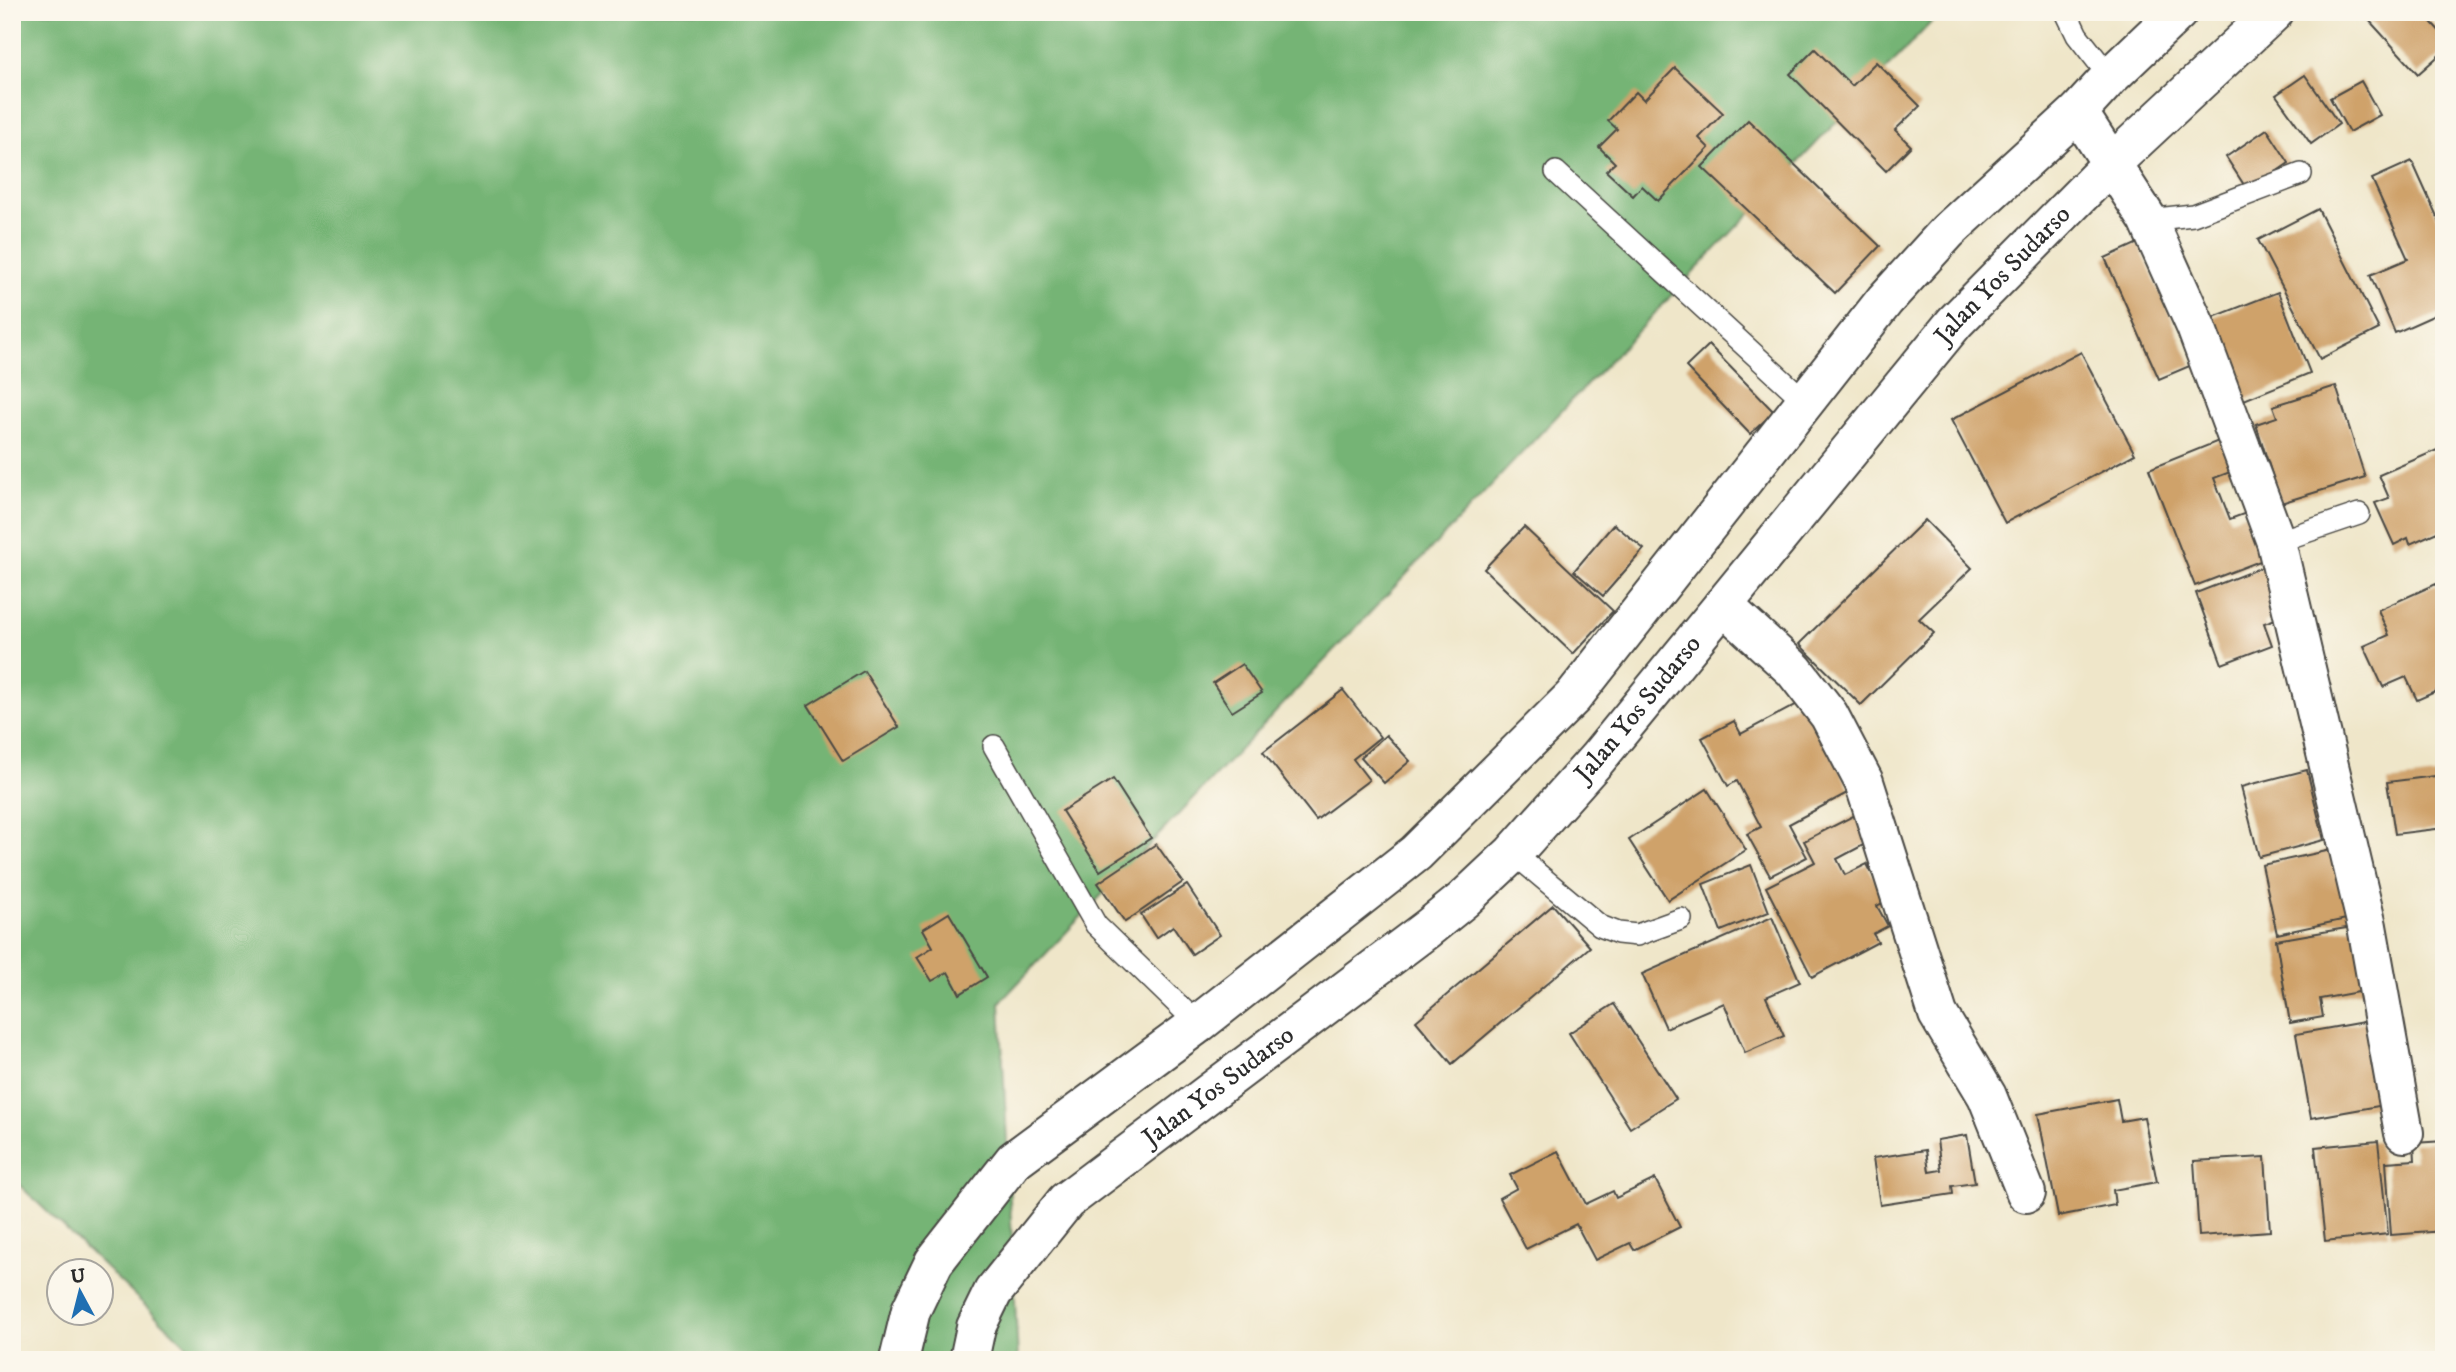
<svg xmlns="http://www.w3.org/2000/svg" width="2456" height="1372" font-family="'IM FELL DW Pica',serif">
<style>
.forest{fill:#75b475;stroke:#507050;stroke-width:2}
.building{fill:#cfa26b}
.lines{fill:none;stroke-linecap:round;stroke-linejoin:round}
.lane-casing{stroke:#484743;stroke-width:24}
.street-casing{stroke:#484743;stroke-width:42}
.highway-casing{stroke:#484743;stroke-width:42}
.lane{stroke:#fff;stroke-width:21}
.street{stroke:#fff;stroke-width:38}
.highway{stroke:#fff;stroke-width:38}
.labels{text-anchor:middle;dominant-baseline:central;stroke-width:6;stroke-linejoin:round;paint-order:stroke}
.street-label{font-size:26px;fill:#2b2b2b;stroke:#fbf7ec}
</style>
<rect width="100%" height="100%" fill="#fbf7ec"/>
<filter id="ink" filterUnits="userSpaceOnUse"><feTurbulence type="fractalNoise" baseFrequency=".0143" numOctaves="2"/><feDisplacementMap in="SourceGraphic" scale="14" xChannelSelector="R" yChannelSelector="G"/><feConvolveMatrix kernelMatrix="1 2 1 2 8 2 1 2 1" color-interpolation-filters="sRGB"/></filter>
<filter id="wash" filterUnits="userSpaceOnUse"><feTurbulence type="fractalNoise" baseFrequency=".00686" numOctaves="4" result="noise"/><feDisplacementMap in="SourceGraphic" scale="28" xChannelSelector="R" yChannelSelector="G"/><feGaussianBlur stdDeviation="1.57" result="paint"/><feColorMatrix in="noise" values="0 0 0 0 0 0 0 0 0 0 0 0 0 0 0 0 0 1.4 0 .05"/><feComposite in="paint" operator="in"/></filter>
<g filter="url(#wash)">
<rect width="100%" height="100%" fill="#efe6c9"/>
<path class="forest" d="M12,12H1941L1000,1002L1018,1360H202L12,1178Z"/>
<g id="blocks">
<g class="building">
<path d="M2373,12H2422L2444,36V51L2418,74L2367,18Z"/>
<path d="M1815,49L1852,86L1876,62L1920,106L1895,130L1911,146L1886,171L1790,74Z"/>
<path d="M1675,68L1723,113L1699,138L1709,148L1658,201L1642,186L1633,196L1606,171L1615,163L1599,147L1617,129L1608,121L1636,92L1644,100Z"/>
<path d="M2305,75L2339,124L2311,144L2276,95Z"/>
<path d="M2361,81L2380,115L2349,132L2330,98Z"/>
<path d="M1748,120L1880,246L1835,293L1702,167Z"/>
<path d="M2267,129L2289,163L2248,191L2226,157Z"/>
<path d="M2412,161L2444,232V311L2395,333L2370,275L2408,259L2372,179Z"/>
<path d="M2318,209L2379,329L2320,359L2258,240Z"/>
<path d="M2138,243L2192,365L2159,379L2105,258Z"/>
<path d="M2278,292L2310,373L2244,400L2211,318Z"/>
<path d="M1709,345L1774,412L1750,434L1686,367Z"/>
<path d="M2081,352L2135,454L2005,523L1951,420Z"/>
<path d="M2336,386L2365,477L2281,503L2256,424L2277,417L2273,406Z"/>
<path d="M2221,440L2233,471L2214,478L2230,519L2249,512L2268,558L2195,586L2149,469Z"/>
<path d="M2444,447V529L2410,544L2408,538L2394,545L2375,503L2389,498L2379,475Z"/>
<path d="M1925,520L1972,568L1919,619L1934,633L1861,705L1799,644Z"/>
<path d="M1614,524L1644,549L1603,596L1574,571Z"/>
<path d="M1524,527L1613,611L1573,654L1484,569Z"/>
<path d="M2265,566L2284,616L2264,623L2272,645L2222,664L2196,593Z"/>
<path d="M2436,584L2444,601V688L2417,700L2406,677L2383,687L2364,646L2389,635L2378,610Z"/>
<path d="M1242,664L1262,693L1232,712L1213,683Z"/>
<path d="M864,671L899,727L843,761L808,705Z"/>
<path d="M1343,690L1380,737L1353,759L1369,780L1316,820L1263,752Z"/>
<path d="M1803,701L1851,791L1789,824L1807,857L1770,876L1747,834L1761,827L1737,781L1728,786L1702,738L1734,721L1741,734Z"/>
<path d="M1386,735L1410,761L1384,783L1361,757Z"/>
<path d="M2307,770L2324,840L2259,857L2241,787Z"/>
<path d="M2444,775V828L2395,834L2387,782Z"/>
<path d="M1113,779L1151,838L1100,871L1062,811Z"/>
<path d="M1707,789L1746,850L1668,900L1629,840Z"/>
<path d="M1855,815L1869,842L1837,859L1845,875L1867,864L1886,901L1877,906L1888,926L1873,934L1878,942L1812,977L1766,887L1815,862L1804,841Z"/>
<path d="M1156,844L1183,882L1125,922L1098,883Z"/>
<path d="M2336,849L2351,918L2277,934L2262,865Z"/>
<path d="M1751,865L1769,912L1721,931L1703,884Z"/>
<path d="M1187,885L1220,935L1192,954L1173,926L1156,938L1141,915Z"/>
<path d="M1553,905L1590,947L1452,1064L1416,1021Z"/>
<path d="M949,913L987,977L960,994L948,972L932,981L917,957L933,947L923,929Z"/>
<path d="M1772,917L1800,982L1766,997L1784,1036L1745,1053L1724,1003L1666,1028L1642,974Z"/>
<path d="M2358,926L2369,990L2320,999L2323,1017L2290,1023L2276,940Z"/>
<path d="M1614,1004L1676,1099L1630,1128L1569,1033Z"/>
<path d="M2375,1020L2390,1104L2311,1118L2296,1034Z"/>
<path d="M2117,1099L2121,1121L2144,1117L2157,1182L2113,1190L2115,1205L2058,1216L2038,1114Z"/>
<path d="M1967,1135L1975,1183L1952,1186L1953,1194L1880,1205L1873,1158L1926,1150L1929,1172L1941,1170L1937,1140Z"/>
<path d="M2378,1141L2388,1234L2325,1241L2315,1147Z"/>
<path d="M2444,1141V1231L2391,1235L2386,1162L2415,1160L2414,1143Z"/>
<path d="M1558,1151L1586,1204L1613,1191L1616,1198L1655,1179L1680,1227L1634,1250L1630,1243L1595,1260L1576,1224L1526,1249L1499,1198L1517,1188L1510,1175Z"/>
<path d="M2265,1157L2270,1231L2199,1236L2194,1161Z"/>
</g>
</g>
</g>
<g filter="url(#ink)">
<use href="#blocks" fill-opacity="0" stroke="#484743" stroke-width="2"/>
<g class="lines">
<defs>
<g id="lane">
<path d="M2066,12L2077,35L2110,77"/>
<path d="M1556,172L1806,402"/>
<path d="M2148,220L2193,215L2301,174"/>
<path d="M2276,542L2359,514"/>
<path d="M994,746L1096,925L1198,1024"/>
<path d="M1513,853L1600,926L1618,933L1637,935L1681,919"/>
</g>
<g id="street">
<path d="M2078,112L2148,220L2196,327L2276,542L2367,926L2404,1133"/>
<path d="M1723,605L1794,670L1829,715L1864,782L1938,1014L1987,1096L2026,1193"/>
</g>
<g id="highway">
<path d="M899,1360L911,1310L934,1262L1014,1160L1198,1024L1416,853L1573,697L1885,300L1948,231L2078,112L2110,77L2178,12"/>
<path id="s1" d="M969,1360L976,1327L993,1292L1066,1201L1427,929L1463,900L1513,853L1597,759L1955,322L2112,163L2274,12"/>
</g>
</defs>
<use href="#lane" class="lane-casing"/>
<use href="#street" class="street-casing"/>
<use href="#highway" class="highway-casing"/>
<use href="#lane" class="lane"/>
<use href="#street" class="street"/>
<use href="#highway" class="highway"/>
</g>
</g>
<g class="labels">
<g class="street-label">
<text stroke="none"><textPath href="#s1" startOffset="1514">Jalan Yos Sudarso</textPath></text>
<text stroke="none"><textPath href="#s1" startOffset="947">Jalan Yos Sudarso</textPath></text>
<text stroke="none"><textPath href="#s1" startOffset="380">Jalan Yos Sudarso</textPath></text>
</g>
</g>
<rect width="2456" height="1372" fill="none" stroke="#fbf7ec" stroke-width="42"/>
<g transform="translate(80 1292) rotate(353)"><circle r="33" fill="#fbf7ec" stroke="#a8a59f" stroke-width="2"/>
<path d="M0-5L12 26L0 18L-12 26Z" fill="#1f6fb2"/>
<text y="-10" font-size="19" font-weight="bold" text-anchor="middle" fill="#2b2b2b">U</text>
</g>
</svg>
